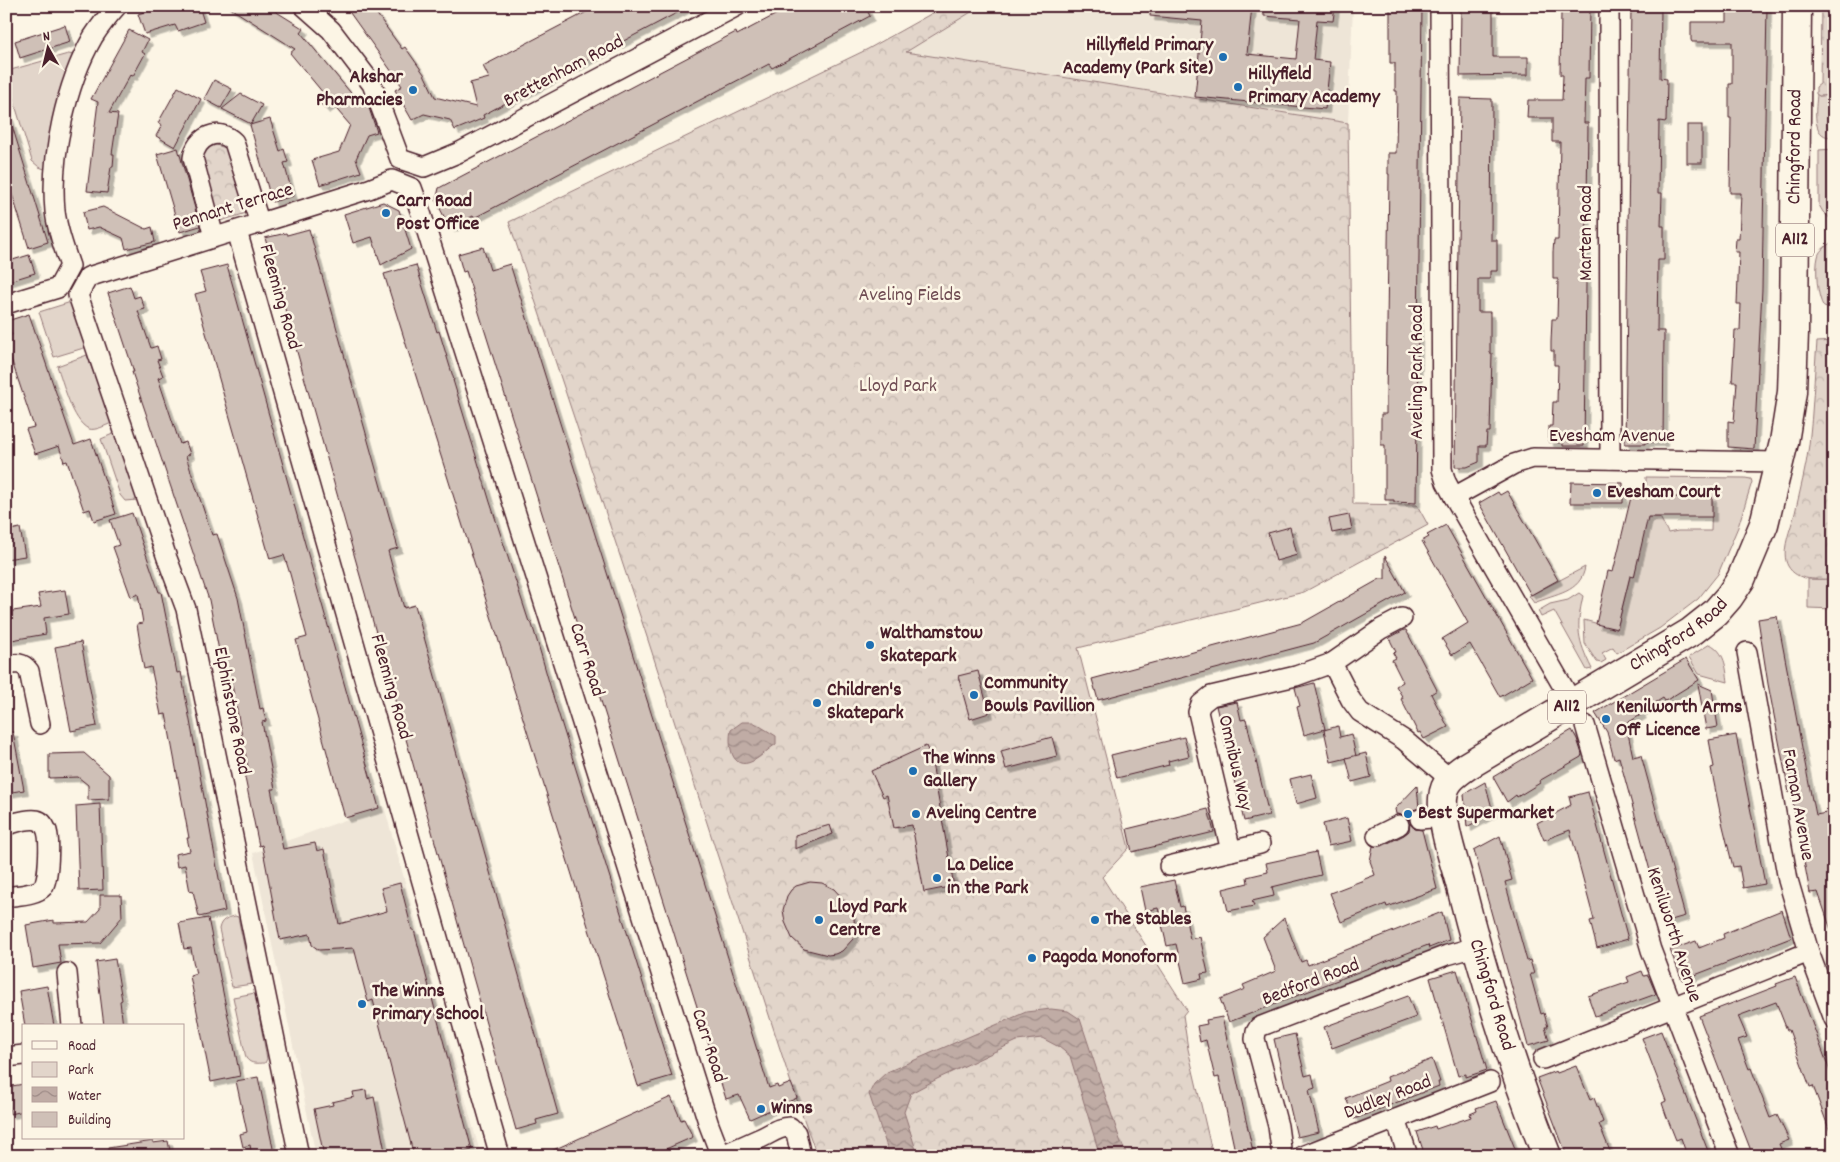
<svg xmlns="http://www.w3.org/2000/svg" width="1840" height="1162" font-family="Dekko,sans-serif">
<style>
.built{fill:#eee5d7}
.green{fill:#e2d5ca;stroke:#967a7a}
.forest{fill:url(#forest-crowns);stroke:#967a7a}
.water{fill:url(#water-waves);stroke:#917474}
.building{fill:#cfc0b7;stroke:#4a1f2b;filter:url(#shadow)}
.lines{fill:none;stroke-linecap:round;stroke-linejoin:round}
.minor-casing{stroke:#4a1f2b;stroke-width:22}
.primary-casing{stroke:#4a1f2b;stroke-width:31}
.minor{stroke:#fcf5e5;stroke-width:19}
.primary{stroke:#fcf5e5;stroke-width:28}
.poi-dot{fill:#1f6fb2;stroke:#fcf5e5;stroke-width:2}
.labels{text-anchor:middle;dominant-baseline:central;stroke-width:5;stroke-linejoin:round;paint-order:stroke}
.shield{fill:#fcf5e5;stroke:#7f5f63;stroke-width:1}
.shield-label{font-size:19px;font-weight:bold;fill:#4a1f2b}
.poi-label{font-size:20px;font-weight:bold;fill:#4a1f2b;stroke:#fcf5e5;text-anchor:start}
.street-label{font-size:20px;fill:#4a1f2b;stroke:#fcf5e5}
.park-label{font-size:20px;fill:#704c53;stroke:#fcf5e5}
</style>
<defs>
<pattern id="forest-crowns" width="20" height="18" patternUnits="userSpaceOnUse" patternTransform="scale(1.25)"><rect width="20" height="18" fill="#e2d5ca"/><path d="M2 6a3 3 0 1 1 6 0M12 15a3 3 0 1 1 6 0" fill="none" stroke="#c3b6ae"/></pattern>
<pattern id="water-waves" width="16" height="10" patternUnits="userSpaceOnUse" patternTransform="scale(1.25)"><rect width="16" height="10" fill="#c0aca5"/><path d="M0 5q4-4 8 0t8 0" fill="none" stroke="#9e8b87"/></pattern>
<filter id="shadow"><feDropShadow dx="4.5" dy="4.5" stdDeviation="0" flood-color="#0004"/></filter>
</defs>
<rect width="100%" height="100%" fill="#fcf5e5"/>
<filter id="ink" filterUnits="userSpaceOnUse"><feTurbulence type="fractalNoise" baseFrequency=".02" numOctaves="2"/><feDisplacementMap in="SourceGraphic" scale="10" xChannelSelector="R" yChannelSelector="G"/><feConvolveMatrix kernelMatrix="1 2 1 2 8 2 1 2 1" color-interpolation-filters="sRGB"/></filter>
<g filter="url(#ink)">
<g class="built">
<path d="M981,6H1353L1348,123L905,52Z"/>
<path d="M384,806L481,1156H316L253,853Z"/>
</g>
<g class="green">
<path d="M68,54L84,56L55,173L39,167L32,161L6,75L7,71Z"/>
<path d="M1817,94L1819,96L1834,95V134L1831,137C1811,137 1816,108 1817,94Z"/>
<path d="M1834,149V222L1823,212L1819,205V150Z"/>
<path d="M1834,240V310H1833L1824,307C1817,298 1815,268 1818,257C1819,249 1829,245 1834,240Z"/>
<path d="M71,302L87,347L54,357L39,312Z"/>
<path d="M87,355L112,423C106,425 96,431 89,429C72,422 63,381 57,366Z"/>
<path d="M115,433L138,500L125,501L120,495L101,439Z"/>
<path d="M1646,477L1745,478L1751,479L1752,482L1738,527L1718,574L1698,599L1660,628L1617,653L1613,647L1602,653L1606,660L1601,663L1597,662L1585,644L1584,620L1617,629L1630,576L1634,577L1646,517H1660L1668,533L1678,531H1711L1712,497H1646Z"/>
<path d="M1585,567C1581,593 1555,594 1534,603L1529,596Z"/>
<path d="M1808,579H1834V609L1808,608Z"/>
<path d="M1579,593L1583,596C1576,628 1577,639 1592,669L1587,670L1554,611L1541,617L1538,611L1550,604L1568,600Z"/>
<path d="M1710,644C1725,652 1726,667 1728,682L1699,674L1689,657Z"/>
<path d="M235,916L238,917L252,984L232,987L219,929C221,919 227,918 235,916Z"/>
<path d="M255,993L267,1059L265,1063C258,1063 251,1065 246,1058L233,997Z"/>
</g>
<g class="forest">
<path d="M945,6H981L906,52L1348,123L1353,504L1417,505L1428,525L1304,592L1078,648L1129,848L1102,877L1187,1010L1183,1015L1188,1049L1213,1156H817L791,1083L647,637L509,222L868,49Z"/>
<path d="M1821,6H1834V95L1819,96L1816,94V87L1820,84Z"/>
<path d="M216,145L229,149L250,212L217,222L200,156L205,149Z"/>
<path d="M1834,341V579C1818,579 1797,582 1788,566C1780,552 1791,528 1795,513C1800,491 1806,468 1809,445C1813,411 1814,376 1817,342Z"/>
</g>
<g class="water">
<path d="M742,722H753L776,736V744C768,749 761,757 753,761C731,772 728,744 731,730Z"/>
<path d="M1051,1009L1068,1011L1080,1019L1120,1140L1128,1156H1100L1070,1056L1059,1047L1042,1038L1017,1041L937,1079L911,1093L904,1112L918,1156H890L869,1094L874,1084L887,1072L1026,1012Z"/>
</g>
<g class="building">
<path d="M162,6H199L204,22L178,31L175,25L145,34L138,14Z"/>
<path d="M227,6H267L304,29L301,33L360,104L367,102L377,132L367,135L356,159L361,172L320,185L312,160L339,152L350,125L332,104L325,109L317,99L324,94L290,53L295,49Z"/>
<path d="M345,6H371L402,49L405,47L424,74L435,97L476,107L470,83L489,78L483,66L598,6H690L483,115L484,118L455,130L450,120L424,114L412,120L395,90L402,86Z"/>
<path d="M792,6H865L870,16L772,68L769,64L474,218L473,216L450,228L436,201L439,188L736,32L737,35Z"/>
<path d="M1151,6H1252L1247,54L1296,59L1300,19L1264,16V6H1335L1333,21L1317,20L1313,60L1330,62L1325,109L1195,97L1202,21L1150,16Z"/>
<path d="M1390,6H1422L1416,503L1394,502V500H1385V445H1381V414H1386V400L1389,174H1388V153H1396L1397,91H1395V63H1390Z"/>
<path d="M1461,6H1482V11H1493V57H1528V75L1460,76Z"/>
<path d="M1570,6H1590L1589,78H1585L1584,123H1588L1584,446H1563V443L1549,442V426H1552L1553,402H1557L1558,365H1554V351H1551V342L1552,319H1557L1558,279H1553V252L1554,240H1558L1560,142H1552V118H1527L1528,100H1562L1563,75H1560L1561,12H1570Z"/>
<path d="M1631,6H1650V9H1661L1660,78L1667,79L1666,122L1659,121L1658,193H1662L1661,226H1664V260H1658L1657,331H1664L1663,442H1645V444H1625Z"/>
<path d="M1727,6H1767L1762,289L1754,449L1728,447V421L1734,422L1737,382H1732L1735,330H1740L1741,304H1737L1739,252H1735L1736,239H1739L1741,193H1730L1731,118H1729V84H1732V42H1692L1691,40V22H1727Z"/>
<path d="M65,25L70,42L20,58L15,41Z"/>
<path d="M129,30L148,40L142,52L145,54L133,76L130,75L109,113L118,114L112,154H114L113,167H111L107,193L87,191L98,102L91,99Z"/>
<path d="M214,80L232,89L221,108L204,99Z"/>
<path d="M178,87L201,99L175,147L156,136L162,125L158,123Z"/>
<path d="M241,94L262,105L251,124L222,109Z"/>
<path d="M1460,98L1492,99L1491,240H1497V271H1490V279H1478V312H1490V353H1492L1490,432H1487L1486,446H1479V462L1467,467H1455Z"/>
<path d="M6,116H9L48,242L29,248L6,175Z"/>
<path d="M270,119L280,151L284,149L288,162L284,163L293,196L272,202L250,125Z"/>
<rect x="1687" y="125" width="15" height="38"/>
<path d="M178,148L200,226L180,232L157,154Z"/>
<path d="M383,202L399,210L411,249L381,265L372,237L353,243L344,214Z"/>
<path d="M103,207L146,229L152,227L155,242L126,249L123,238L99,227L87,230L83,212Z"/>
<path d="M309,229L398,548L388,551L393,570L404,608L415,605L558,1114L536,1120L537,1124L516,1130L265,238L286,233L287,235Z"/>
<path d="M483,247L490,270L510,264L769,1088L777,1085L778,1088L791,1083L797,1098L750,1119L739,1095L726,1099L466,271L463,272L458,254Z"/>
<path d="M29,255L35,273L6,282V262Z"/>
<path d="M227,265L379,808L345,818L296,640L307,637L290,574L284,555L270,559L195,294L206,291L200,272Z"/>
<path d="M416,265L437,332L439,331L454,380H453L490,502L529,622L531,621L541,654L553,696L672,1076L638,1086L384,274Z"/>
<path d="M130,286L134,298L140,296L145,309L138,311L151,348L157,346L161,359L157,360L163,376L158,378L180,444L186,442L190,454L186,456L194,481L212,535L217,534L238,598L260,709L263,708L266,721L262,722L275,789H271L283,849L315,843L317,851L324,849L339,924L387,911L381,888L400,883L412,930H414L472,1150L455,1154L456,1156H414L373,1000L368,1002L354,948L319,950L312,945L310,934L280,940L262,845L259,846L243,768L248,767L232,685L226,686L209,600L132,372H134L108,293Z"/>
<path d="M29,314L74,445L91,439L116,514L94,521L90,509L84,511L67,461L64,462L59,446L35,454L26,429L34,427L6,344V337L12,335L7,321Z"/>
<path d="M1571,482L1623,483V503H1570Z"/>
<path d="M1507,491L1558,580L1531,595L1479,503L1498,492L1500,495Z"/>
<path d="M1631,497H1712V517H1648L1634,577L1630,576L1617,629L1596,624L1608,571L1613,572Z"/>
<path d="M132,513L159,592H161L177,673L181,672L225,911L199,917L193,891L190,892L185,865L177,867L175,854L190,851L187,838H189L166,714L161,715L151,667L144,669L139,643H140L137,624L143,623L138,594L131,597L113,547L119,545L110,520Z"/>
<path d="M1349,515L1352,529L1332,533L1329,519Z"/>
<path d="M1446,525L1532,678L1500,697L1470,644L1452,655L1442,639L1468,623L1422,541L1429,537L1427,535Z"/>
<path d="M1290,527L1297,555L1276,561L1268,533Z"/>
<path d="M20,528L25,556L6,559V531Z"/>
<path d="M1385,556L1405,592L1314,643L1098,700L1092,679L1302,623L1380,579H1385Z"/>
<path d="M65,590L69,614L44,618L46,634L6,641V612L41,607L38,594Z"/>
<path d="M1777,616L1812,800H1813L1816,815L1831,812L1834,824V827L1829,828L1834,853V930H1831L1818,892L1810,893L1791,792L1789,793L1768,684L1758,619Z"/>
<path d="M1404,630H1406L1437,690L1431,694L1448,727L1424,739L1420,732L1418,733L1401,699L1403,698L1396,686L1403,682L1392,660L1396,658L1393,653L1396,652L1389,638Z"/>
<path d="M81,642L97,726L71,731L55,647Z"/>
<path d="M1686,659L1699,680L1665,701L1663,698L1652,705L1640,712L1642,714L1626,724L1633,757L1641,755L1685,916L1664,922L1619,757L1614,759L1607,732L1595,713Z"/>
<path d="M978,671L989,713L970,719L958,676Z"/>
<path d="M1314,683L1325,729L1304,735L1297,707L1300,706L1295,688Z"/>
<path d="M1698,684L1712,690L1718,727L1706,729Z"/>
<path d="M1237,702L1241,720L1246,719L1269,815L1244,821L1216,706Z"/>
<path d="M1338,726L1340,737L1351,734L1356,756L1331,762L1324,730Z"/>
<path d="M1572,730L1577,739L1582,754L1581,757L1539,781L1540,783L1517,797L1516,795L1507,802L1493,777Z"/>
<path d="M6,732H13L24,790L6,793Z"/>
<path d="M1736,735L1765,884L1743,888L1739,866L1733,867L1722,822L1711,768L1714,767L1709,740Z"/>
<path d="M1052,737L1057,756L1006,769L1001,751Z"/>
<path d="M1184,737L1189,756L1168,761L1169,765L1117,778L1111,755Z"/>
<path d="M926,746L933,762L932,763L954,886L924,892L912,825L894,828L887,795L883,797L871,771Z"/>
<path d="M84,753L109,775V799L88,800V785L78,777L49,778V754Z"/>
<path d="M1366,753L1371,777L1352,782L1346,758Z"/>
<path d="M1311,774L1317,798L1296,804L1290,779Z"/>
<path d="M1485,782L1493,812L1467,827L1464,794Z"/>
<path d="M1417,786L1419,808L1413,810L1410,815L1409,820L1405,815L1396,814L1395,809Z"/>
<path d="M1588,792L1628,939L1597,948L1590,921L1594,920L1570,830L1544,840L1537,823L1571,805L1569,797Z"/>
<path d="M100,804L103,890L79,891L76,806Z"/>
<path d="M1208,809L1214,832L1132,852L1127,829Z"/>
<path d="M1347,818L1352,841L1328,846L1323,824Z"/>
<path d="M1410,823L1415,829L1422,830L1437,889L1387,907L1386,904L1341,922L1330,893L1361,881L1362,883V880L1375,875L1370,861L1373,846H1382L1404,835L1409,831Z"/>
<path d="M830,825L833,834L795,849V835Z"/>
<path d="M1500,836L1512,880L1505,882L1527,961L1530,960L1534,974H1530L1541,1014L1544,1013L1548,1027H1545L1549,1040L1528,1046L1474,850Z"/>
<path d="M1316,852L1321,875L1272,887L1274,896L1252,901L1254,906L1228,911L1223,889L1248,883L1247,877L1268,872L1266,863Z"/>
<path d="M1174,880L1180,907L1183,906L1190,939L1200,937L1208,973L1201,974L1202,979L1185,983L1176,944L1167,946L1158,908L1145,911L1140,887Z"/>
<path d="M810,882L822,883L834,889L843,899L854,918L855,933L853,939L842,951L835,954L828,955L804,949L792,938L785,922L783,910L787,896L791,890L796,886Z"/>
<path d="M100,895H121L122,917L100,943L58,944L61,963L33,968L26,925L54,920V923L88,922L100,909Z"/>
<path d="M1782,910L1791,938L1682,980L1670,950L1696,941L1699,948L1724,938L1723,934Z"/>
<path d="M1442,912L1449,940L1429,948L1428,945L1229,1022L1220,999L1245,989L1243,985L1276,971L1263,937L1284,918L1301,962L1306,960L1308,965Z"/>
<path d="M208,918L240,1076L211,1082L190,976L196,974L193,961L191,948L184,949L179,923Z"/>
<path d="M115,959L122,1000L120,1001L123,1026H104L96,962Z"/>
<path d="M1457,970L1487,1070L1466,1077V1074L1458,1076L1430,978Z"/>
<path d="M1642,971L1644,976L1648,975L1656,994L1595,1016L1588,996L1629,982L1627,977Z"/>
<path d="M1795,977L1834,1082V1137H1832L1813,1086L1810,1087L1789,1030H1787L1776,1002L1738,1016L1747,1037L1738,1040L1749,1069L1751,1068L1770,1118L1777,1115L1789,1140L1779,1144L1784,1156H1753L1699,1016L1777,986L1776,984Z"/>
<path d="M47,986L54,1026H25L19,991Z"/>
<path d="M1408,996L1416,1017L1332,1048L1324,1027Z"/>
<path d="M1222,1017L1230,1053H1231L1254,1156H1236L1219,1077L1215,1078L1206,1040L1200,1042L1197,1026L1207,1024L1206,1020Z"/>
<path d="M1661,1031L1666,1044L1710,1156H1687L1681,1138L1676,1140L1666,1115L1662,1103L1666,1101L1642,1038Z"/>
<path d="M1295,1034L1305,1076L1312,1074L1315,1088L1309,1090L1319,1132L1297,1137L1274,1039Z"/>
<path d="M1432,1059L1440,1082H1438L1439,1086L1354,1119L1346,1098L1388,1081L1387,1077Z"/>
<path d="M1576,1066L1590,1100L1594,1098L1603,1122L1599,1124L1612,1156H1567L1537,1078L1556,1071L1557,1073Z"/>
<path d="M258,1077L274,1153L252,1156L250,1145L243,1147L240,1134L247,1132L236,1081Z"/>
<path d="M24,1084V1111L10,1114L6,1087Z"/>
<path d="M366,1090L367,1099L374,1097L386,1156H324L314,1109L333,1105L332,1102L354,1097L353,1092Z"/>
<path d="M671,1097L681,1120L684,1119L693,1137L650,1156H540Z"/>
<path d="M1496,1101L1518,1156H1425L1417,1132L1435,1126L1436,1129L1471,1117L1470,1114L1477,1111L1476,1108Z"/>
<path d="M153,1141V1143L168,1141L171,1156H108V1148Z"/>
</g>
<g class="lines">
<defs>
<g id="minor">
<path d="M304,6L331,30L372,84L400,159L424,167L460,152L737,6"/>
<path d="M1440,6L1442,469L1446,482L1454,497L1573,704"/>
<path d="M1609,6L1610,459"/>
<path d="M237,231L500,1156"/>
<path d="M214,237L193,158C196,137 218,126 234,142L260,224"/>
<path d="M6,304L58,288L70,266C64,248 57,230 55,211C50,157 66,84 93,37C100,26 108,16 117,6"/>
<path d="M1454,497L1514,464L1533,458L1779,462"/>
<path d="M1747,652L1788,880L1809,952L1834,1019"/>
<path d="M1332,663L1381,629L1402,618"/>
<path d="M6,665C16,663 23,662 29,671L40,724"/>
<path d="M1585,725L1651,950L1730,1156"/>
<path d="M1420,819L1444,817"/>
<path d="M6,825C15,823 27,818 37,820C42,821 45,826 47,831C50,841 49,879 43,887C36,895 17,895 6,897"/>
<path d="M1377,836L1399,825"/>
<path d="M1231,851L1198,712L1201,704L1211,696L1296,676L1332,663L1351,700L1360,712L1404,740L1449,778"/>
<path d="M1169,866L1260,844"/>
<path d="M67,973L72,1026"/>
<path d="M6,1057L24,1055"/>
<path d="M1543,1059L1809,952"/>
<path d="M1396,1119L1408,1156"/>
<path d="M299,1156L186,609L167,558L78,295L88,277L369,189L392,180L412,188L422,216L709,1125L721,1156"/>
<path d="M720,1156C734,1150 748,1144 761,1138C772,1133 778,1127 790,1127L796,1133L801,1156"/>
<path d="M1282,1156L1278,1126L1255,1039L1256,1032L1259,1027L1447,955L1476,947"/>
<path d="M1302,1156L1490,1082"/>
</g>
<g id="primary">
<path id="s1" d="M1547,1156C1512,1068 1484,979 1461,887C1454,860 1441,826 1443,798C1444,782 1454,775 1467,766L1691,632L1715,613L1729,597L1741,579L1764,524L1784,442L1792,392L1794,332L1797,6"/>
</g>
</defs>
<use href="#minor" class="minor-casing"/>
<use href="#primary" class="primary-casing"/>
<use href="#minor" class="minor"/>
<use href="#primary" class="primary"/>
</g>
</g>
<g class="poi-dot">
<circle cx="1223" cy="57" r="5"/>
<circle cx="1238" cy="87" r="5"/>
<circle cx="413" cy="90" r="5"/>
<circle cx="386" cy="213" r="5"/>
<circle cx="1597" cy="493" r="5"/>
<circle cx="870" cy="645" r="5"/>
<circle cx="974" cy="695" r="5"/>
<circle cx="817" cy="703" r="5"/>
<circle cx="1606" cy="719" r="5"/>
<circle cx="913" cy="771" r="5"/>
<circle cx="916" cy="814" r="5"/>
<circle cx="1408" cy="814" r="5"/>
<circle cx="937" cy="878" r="5"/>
<circle cx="819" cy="920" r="5"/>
<circle cx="1095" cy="920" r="5"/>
<circle cx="1032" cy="958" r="5"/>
<circle cx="362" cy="1004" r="5"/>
<circle cx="761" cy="1109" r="5"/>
</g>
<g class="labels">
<g class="shield">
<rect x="1776" y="223.5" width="38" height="33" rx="4"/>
<rect x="1548" y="690.5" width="38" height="33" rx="4"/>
</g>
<g class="shield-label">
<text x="1795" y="240">A112</text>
<text x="1567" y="707">A112</text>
</g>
<g class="poi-label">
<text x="1213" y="46" text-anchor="end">Hillyfield Primary<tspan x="1213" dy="23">Academy (Park Site)</tspan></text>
<text x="1248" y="75">Hillyfield<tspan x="1248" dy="23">Primary Academy</tspan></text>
<text x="403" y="78" text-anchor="end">Akshar<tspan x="403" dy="23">Pharmacies</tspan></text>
<text x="396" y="202">Carr Road<tspan x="396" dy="23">Post Office</tspan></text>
<text x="1607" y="493">Evesham Court</text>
<text x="880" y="634">Walthamstow<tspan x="880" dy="23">Skatepark</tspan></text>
<text x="984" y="684">Community<tspan x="984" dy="23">Bowls Pavillion</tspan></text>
<text x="827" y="691">Children's<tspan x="827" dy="23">Skatepark</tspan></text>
<text x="1616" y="708">Kenilworth Arms<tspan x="1616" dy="23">Off Licence</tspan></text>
<text x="923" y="759">The Winns<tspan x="923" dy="23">Gallery</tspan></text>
<text x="926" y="814">Aveling Centre</text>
<text x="1418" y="814">Best Supermarket</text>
<text x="947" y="866">La Delice<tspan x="947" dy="23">in the Park</tspan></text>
<text x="829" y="908">Lloyd Park<tspan x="829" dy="23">Centre</tspan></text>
<text x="1105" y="920">The Stables</text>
<text x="1042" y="958">Pagoda Monoform</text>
<text x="372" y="992">The Winns<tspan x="372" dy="23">Primary School</tspan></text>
<text x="771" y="1109">Winns</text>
</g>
<g class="street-label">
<text transform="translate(564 72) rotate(-28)">Brettenham Road</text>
<text stroke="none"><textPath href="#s1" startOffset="1190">Chingford Road</textPath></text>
<text transform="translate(233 208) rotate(-17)">Pennant Terrace</text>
<text transform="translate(1587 233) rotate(-90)">Marten Road</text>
<text transform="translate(279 297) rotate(74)">Fleeming Road</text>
<text transform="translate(1418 372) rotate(-90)">Aveling Park Road</text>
<text x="1612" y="437">Evesham Avenue</text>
<text stroke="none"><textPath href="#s1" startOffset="665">Chingford Road</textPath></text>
<text transform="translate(586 660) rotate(72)">Carr Road</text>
<text transform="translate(390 687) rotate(74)">Fleeming Road</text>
<text transform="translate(231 711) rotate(79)">Elphinstone Road</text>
<text transform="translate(1234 763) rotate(77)">Omnibus Way</text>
<text transform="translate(1797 805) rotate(80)">Farnan Avenue</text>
<text transform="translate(1673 935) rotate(72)">Kenilworth Avenue</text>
<text transform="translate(1311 983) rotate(-21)">Bedford Road</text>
<text transform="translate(1491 995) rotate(73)">Chingford Road</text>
<text transform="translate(708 1046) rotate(72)">Carr Road</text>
<text transform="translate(1388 1098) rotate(-21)">Dudley Road</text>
</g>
<g class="park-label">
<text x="910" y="296">Aveling Fields</text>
<text x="898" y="387">Lloyd Park</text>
</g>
</g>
<rect width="1840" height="1162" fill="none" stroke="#fcf5e5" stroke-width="25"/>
<rect x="12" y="12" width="1815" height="1137" fill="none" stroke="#4a1f2b" stroke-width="2" filter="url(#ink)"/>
<rect x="22" y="1024" width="162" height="115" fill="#fcf5e5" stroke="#b59f9b"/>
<rect x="32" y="1041" width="25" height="8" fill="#fcf5e5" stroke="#b59f9b"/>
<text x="68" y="1050" font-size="15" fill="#4a1f2b">Road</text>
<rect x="32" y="1062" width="25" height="15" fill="#e2d5ca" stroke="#b59f9b"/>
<text x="68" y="1074" font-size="15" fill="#4a1f2b">Park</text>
<rect x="32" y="1087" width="25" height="15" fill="url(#water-waves)" stroke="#b59f9b"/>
<text x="68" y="1100" font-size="15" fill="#4a1f2b">Water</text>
<rect x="32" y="1112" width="25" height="15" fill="#cfc0b7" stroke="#b59f9b"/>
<text x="68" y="1124" font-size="15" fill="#4a1f2b">Building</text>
<g transform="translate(48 48) rotate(352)" stroke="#fcf5e5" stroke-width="4" paint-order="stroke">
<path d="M0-4L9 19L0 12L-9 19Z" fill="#4a1f2b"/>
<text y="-8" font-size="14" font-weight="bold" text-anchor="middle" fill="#4a1f2b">N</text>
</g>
</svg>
